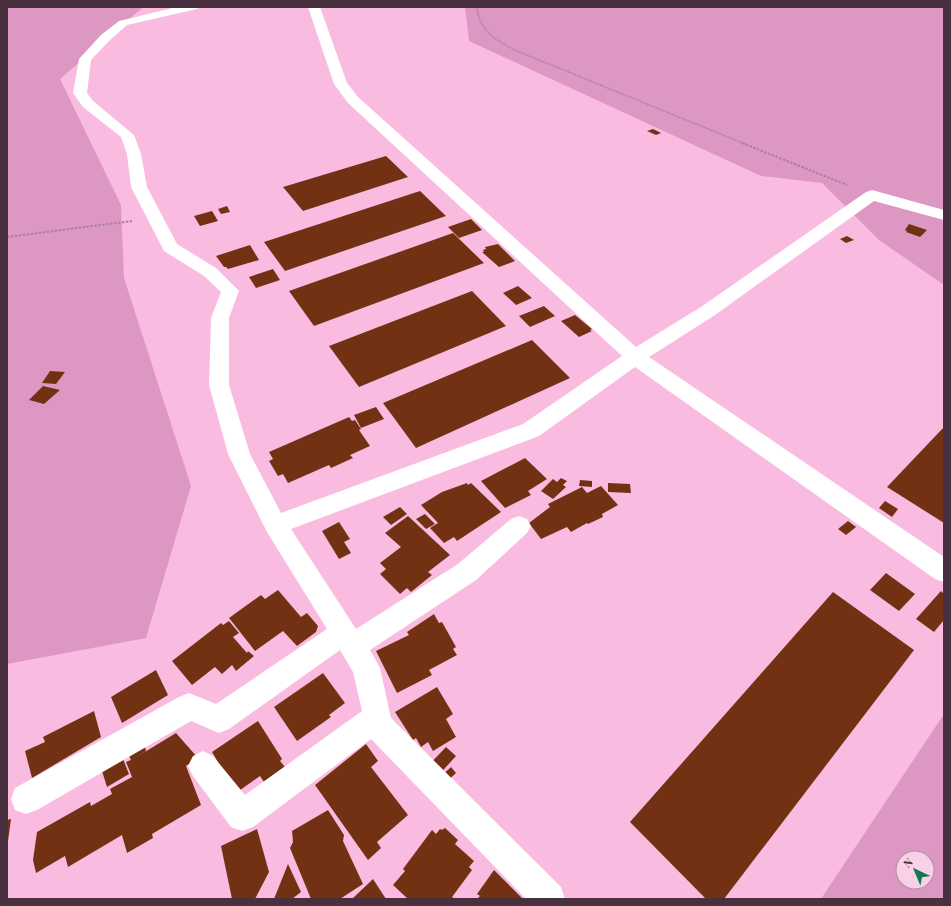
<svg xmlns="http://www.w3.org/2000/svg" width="951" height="906" font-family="'Playfair Display',serif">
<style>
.green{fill:#dc97c2;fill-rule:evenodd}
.building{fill:#733114}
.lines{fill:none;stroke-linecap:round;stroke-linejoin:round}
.path-far1{stroke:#ad7f9b;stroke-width:1.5;stroke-dasharray:1.5 1;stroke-linecap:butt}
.path{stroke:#ad7f9b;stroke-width:2;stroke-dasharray:2.5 1.5;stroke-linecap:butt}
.street{fill:#fff;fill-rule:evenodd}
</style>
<rect width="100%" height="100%" fill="#fabbe1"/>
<g class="green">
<path d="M7,7H143L60,79L121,205L124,278L191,486L146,638L7,664Z"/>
<path d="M465,7H944V285L879,240L822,183L761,176L469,41Z"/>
<path d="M944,714V899H821ZM903,858H927V882H903Z"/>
</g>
<g class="building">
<path d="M653,129L661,133L656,135L647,131Z"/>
<path d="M386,156L408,177L303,211L283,187Z"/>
<path d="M420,191L446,216L285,271L264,242Z"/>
<path d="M227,206L230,212L221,214L218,209Z"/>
<path d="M212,211L218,221L200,226L194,216Z"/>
<path d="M471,219L482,230L459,238L448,227Z"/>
<path d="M909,224L927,230L920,237L906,232L907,231L905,230Z"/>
<path d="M453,233L484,263L314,326L289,291Z"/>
<path d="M847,236L854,240L846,243L840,239Z"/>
<path d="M498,244L515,261L499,267L482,252H484L483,250L486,249L485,247Z"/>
<path d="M250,245L259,260L228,269L226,267H224L216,256Z"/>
<path d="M273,269L280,280L256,288L249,277Z"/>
<path d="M518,286L532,298L516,305L503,293Z"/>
<path d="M472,291L506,326L359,387L329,346Z"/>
<path d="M544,306L555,316L530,327L519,316Z"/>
<path d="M575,315L592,329L590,330L592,331L579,337L561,321Z"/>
<path d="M532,340L570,378L416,448L383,403Z"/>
<path d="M50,371L65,372L56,384L42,383Z"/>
<path d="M43,386L60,390L44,404L29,400Z"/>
<path d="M376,407L384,419L361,428L354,415Z"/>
<path d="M349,417L352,421L355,420L361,429L359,430L370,446L350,455L353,458L331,468L329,465L288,483L283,474L278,476L269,461L273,459L269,452Z"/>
<path d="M944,427V523L887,487Z"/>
<path d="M525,458L547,479L528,491L531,495L505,508L481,481Z"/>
<path d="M561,478L567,481L563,485L566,487L553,499L541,491L553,479L557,482Z"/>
<path d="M580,480L592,481V487L579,486Z"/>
<path d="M467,483L468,485L471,483L501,512L457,541L454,537L444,543L430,528L438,523L421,505L442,492Z"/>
<path d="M608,483L630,484L631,493L608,492Z"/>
<path d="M601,486L618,505L602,514L603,517L588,524L587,523L571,532L567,527L541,539L529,523L550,507L548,504L582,487L587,493Z"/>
<path d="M885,501L898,509L892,517L879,508Z"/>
<path d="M400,507L407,514L391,525L383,517Z"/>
<path d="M425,514L435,524L426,529L416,519Z"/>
<path d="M408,516L450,555L428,572L432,575L411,592L407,588L400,594L380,574L386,569L380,563L401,547L385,533Z"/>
<path d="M848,521L856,527L846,535L838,529Z"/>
<path d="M339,522L350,539L344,542L351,553L339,559L322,531Z"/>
<path d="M886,573L915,594L899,611L870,590Z"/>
<path d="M278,590L301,617L307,613L318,626L316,632L297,646L283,631L255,651L229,618L261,595L265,599Z"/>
<path d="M941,591L944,594V620L934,632L916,619Z"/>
<path d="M833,592L914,650L724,899H706L630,822Z"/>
<path d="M434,614L439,623L442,622L456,647L453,649L457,655L429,670L432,675L397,693L376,651L409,635L407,632Z"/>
<path d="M229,621L239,633L233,637L247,653L248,651L254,656L236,671L232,665L222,674L215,667L192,685L172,661L221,623L223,625Z"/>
<path d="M156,670L168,695L122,723L111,697Z"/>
<path d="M323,673L345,703L329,715L331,717L297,741L274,707Z"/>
<path d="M437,687L453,714L446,719L456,737L433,751L428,742L421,747L416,738L413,740L395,712Z"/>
<path d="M94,711L101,737L32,778L25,751L45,742L43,737Z"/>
<path d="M258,721L282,759L280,761L285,767L264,782L260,776L236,793L212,752Z"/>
<path d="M176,733L198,758L186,766L201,805L152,834L153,838L127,853L122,835L68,867L65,856L36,873L33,860L37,832L90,802L91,806L112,794L110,789L132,777L126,762L131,760L129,756L145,747L146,751L135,758Z"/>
<path d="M366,744L378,761L371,767L408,815L377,842L381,848L368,860L315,785Z"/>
<path d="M446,747L456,756L436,778L426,768Z"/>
<path d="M123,759L129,774L107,787L102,771Z"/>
<path d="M451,767L456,773L444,784L439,778Z"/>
<path d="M328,810L344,835L343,841L363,884L340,899H311L290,848L293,842L292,831Z"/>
<path d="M11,819L8,841H7V820Z"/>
<path d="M445,828L458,840L455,844L474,861L469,867L472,870L452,897L455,899H408L393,885L405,871L403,869L432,830L436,834L440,829L442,830Z"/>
<path d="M257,829L269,872L255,899H232L221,846Z"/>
<path d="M288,864L301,892L292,899H274Z"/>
<path d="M494,870L523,899H477L480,896L477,894Z"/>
<path d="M373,879L386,899H352Z"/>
</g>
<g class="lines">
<path class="path-far1" d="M477,7C479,31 497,41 517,51L745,144"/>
<g class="path">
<path d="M742,143L847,185"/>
<path d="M7,237L132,221"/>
</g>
<path class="street" d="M177,7H199L197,9L127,25L109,41L91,60L87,93L93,101L134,135L141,154L147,187L177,244L216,268L239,291L229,318V385L250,454L281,513L523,424L622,356L348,103L334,84L308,7H320L347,83L358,97L636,347L701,307L866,192L872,190L944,210V220L874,201L715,315L649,357L944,557V582L935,579L635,367L539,436L291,529L356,629L458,564L511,519L519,516L527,519L531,526L527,533L476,580L370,650L380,668L391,718L561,887L565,899H526L371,739L253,827L242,831L231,827L193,776L188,766L193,756L203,751L213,756L245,795L362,711L353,672L340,650L229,729L219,733L191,721L37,810L26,814L15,810L11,799L15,788L179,697L189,693L216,704L327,629L267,532L228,454L209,385L211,318L221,292L204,276L164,251L131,187L127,154L121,137L83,107L73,93L79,59L101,35L119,21Z"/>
</g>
<rect width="951" height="906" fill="none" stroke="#49303f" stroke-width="16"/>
<g transform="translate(915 870) rotate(316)"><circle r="19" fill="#f8d1e8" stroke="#b291a4"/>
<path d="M0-3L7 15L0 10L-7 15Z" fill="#0e7953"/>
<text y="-6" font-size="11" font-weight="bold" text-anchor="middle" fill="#49303f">N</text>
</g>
</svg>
